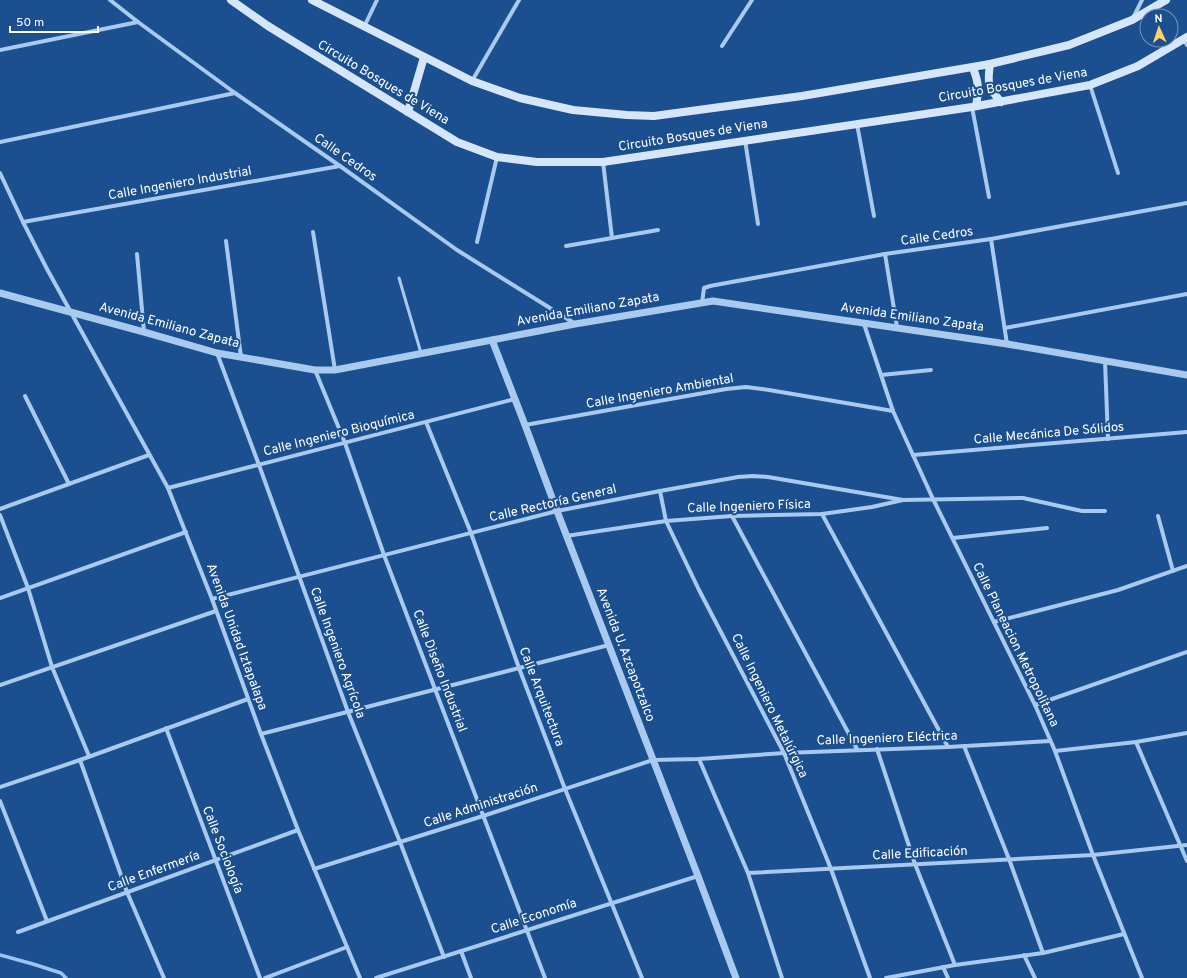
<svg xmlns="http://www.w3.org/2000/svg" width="1187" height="978" font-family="Overpass,sans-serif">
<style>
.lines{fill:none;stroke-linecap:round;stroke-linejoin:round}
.stream{stroke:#9cc4f0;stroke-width:3.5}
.service{stroke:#a9c9ee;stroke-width:3}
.minor{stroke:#a9c9ee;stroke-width:4}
.tertiary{stroke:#a9c9ee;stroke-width:7}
.secondary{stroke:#d6e6fa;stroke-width:8}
.labels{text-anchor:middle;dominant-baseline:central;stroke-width:4;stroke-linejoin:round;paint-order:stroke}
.street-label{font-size:13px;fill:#fff;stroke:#1b4f8f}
</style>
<rect width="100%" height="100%" fill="#1b4f8f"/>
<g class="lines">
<path class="stream" d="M0,955L33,964L61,973L66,978"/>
<path class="service" d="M399,278L421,353"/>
<g class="minor">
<path d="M110,0L138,22L235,93L340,166L457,250L574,323"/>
<path d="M1133,18L1142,0"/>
<path d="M364,27L377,0"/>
<path d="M1184,39L1187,45"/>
<path d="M722,46L752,0"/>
<path d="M0,50L138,22"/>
<path d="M472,81L519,0"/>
<path d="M1090,85L1118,173"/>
<path d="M972,107L989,197"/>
<path d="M857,124L874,216"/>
<path d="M745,140L758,224"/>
<path d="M0,142L235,93"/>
<path d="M603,162L612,238"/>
<path d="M0,173L23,222L47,269L168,488L212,599L261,734L298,830L360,978"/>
<path d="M23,222L340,166"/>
<path d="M313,232L335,370"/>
<path d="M991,239L1007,344"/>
<path d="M226,241L241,357"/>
<path d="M477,242L497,157"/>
<path d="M566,246L658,230"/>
<path d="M137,254L144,332"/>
<path d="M885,254L897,327"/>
<path d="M702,303L704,288L710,286L885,254L991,239L1187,203"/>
<path d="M864,324L893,411L933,499L1035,705L1055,751L1093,855L1142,978"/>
<path d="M1005,328L1187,294"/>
<path d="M217,353L259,465L348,712L400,842L444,957"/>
<path d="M1105,361L1108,439"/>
<path d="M315,370L345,443L384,555L545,978"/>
<path d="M881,375L931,370"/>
<path d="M25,396L69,484"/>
<path d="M426,422L471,533L519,668L565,789L642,978"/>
<path d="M525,425L726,389L746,387L769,390L893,411"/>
<path d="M913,455L1187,432"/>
<path d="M168,488L515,399"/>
<path d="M660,491L666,521L699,590L784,753L831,869L870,978"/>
<path d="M0,509L149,455"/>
<path d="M822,514L948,747"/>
<path d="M0,515L28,588L52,667L89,756"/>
<path d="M732,516L857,749"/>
<path d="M1158,516L1173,571"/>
<path d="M566,536L666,521L732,516L822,514L872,507L903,500L1023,498L1082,511H1105"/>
<path d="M953,538L1047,528"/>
<path d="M0,598L186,532"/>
<path d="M212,599L557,511L660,491L738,477L753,476L768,477L903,500"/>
<path d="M994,622L1118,590L1187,566"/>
<path d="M0,685L216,611"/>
<path d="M1035,705L1187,652"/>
<path d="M166,728L260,978"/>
<path d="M261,734L609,645"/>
<path d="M1136,742L1187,861"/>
<path d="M964,746L1009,859L1043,953"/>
<path d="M877,749L915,864L955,965"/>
<path d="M1055,751L1136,742L1187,733"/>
<path d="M699,759L748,873L782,978"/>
<path d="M80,760L127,892L164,978"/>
<path d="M0,787L80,760L248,699"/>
<path d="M0,801L47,921"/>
<path d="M314,869L483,816L653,760L699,759L784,753L948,747L1050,741"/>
<path d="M748,873L1093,855L1187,845"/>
<path d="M18,932L298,830"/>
<path d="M461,951L471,978"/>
<path d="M1024,955L1035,978"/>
<path d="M943,967L948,978"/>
<path d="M265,978L347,947"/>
<path d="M376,978L698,876"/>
<path d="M886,978L955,965L1043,953L1124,934"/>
</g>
<g class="tertiary">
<path d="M0,293L144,332L217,353L315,370H335L492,340L575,324L713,301L1007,344L1187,375"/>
<path d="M492,340L525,425L557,511L698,876L736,978"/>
</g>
<g class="secondary">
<path d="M231,0L268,26L457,142L497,157L537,162H603L972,107L1090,85L1138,66L1187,37"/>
<path d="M312,0L472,81L520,98L573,110L627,115L654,116L802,96L990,64L1069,45L1132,20L1166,0"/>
<path d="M990,64C987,85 988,87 1001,102"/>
<path d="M973,68C979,83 979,90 976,106"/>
<path d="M408,112L424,57"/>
</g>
</g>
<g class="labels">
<g class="street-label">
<text transform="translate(383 83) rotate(31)">Circuito Bosques de Viena</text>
<text transform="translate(1013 86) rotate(-10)">Circuito Bosques de Viena</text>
<text transform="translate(693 136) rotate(-9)">Circuito Bosques de Viena</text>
<text transform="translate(345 158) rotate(35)">Calle Cedros</text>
<text transform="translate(180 184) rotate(-10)">Calle Ingeniero Industrial</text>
<text transform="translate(937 237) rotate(-8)">Calle Cedros</text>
<text transform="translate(588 310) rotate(-10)">Avenida Emiliano Zapata</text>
<text transform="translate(912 318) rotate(8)">Avenida Emiliano Zapata</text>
<text transform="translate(169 326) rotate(15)">Avenida Emiliano Zapata</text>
<text transform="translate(660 392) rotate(-10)">Calle Ingeniero Ambiental</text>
<text transform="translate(339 434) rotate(-14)">Calle Ingeniero Bioquímica</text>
<text transform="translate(1049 434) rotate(-5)">Calle Mecánica De Sólidos</text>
<text transform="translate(553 504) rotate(-13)">Calle Rectoría General</text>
<text transform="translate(749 507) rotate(-2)">Calle Ingeniero Física</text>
<text transform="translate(236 637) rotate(70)">Avenida Unidad Iztapalapa</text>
<text transform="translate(1015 645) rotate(64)">Calle Planeacion Metropolitana</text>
<text transform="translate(337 653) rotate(70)">Calle Ingeniero Agrícola</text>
<text transform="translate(625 655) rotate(69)">Avenida U. Azcapotzalco</text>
<text transform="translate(439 671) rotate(69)">Calle Diseño Industrial</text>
<text transform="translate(541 697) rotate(69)">Calle Arquitectura</text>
<text transform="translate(769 706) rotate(64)">Calle Ingeniero Metalúrgica</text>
<text transform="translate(887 739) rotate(-2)">Calle Ingeniero Eléctrica</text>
<text transform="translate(481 806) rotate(-18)">Calle Administración</text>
<text transform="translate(222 850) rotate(69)">Calle Sociología</text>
<text transform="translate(920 854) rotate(-3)">Calle Edificación</text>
<text transform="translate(154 872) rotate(-20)">Calle Enfermería</text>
<text transform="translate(534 917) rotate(-18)">Calle Economía</text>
</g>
</g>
<g transform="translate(1159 28) rotate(357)"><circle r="19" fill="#1b4f8f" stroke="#7695bc"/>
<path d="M0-3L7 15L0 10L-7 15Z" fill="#ffd166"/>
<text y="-6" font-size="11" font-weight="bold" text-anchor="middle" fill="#ffffff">N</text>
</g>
<path d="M10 26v6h88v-6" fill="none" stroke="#ffffff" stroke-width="2"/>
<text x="16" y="26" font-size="12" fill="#ffffff" stroke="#1b4f8f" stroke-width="3" paint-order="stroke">50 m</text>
</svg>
